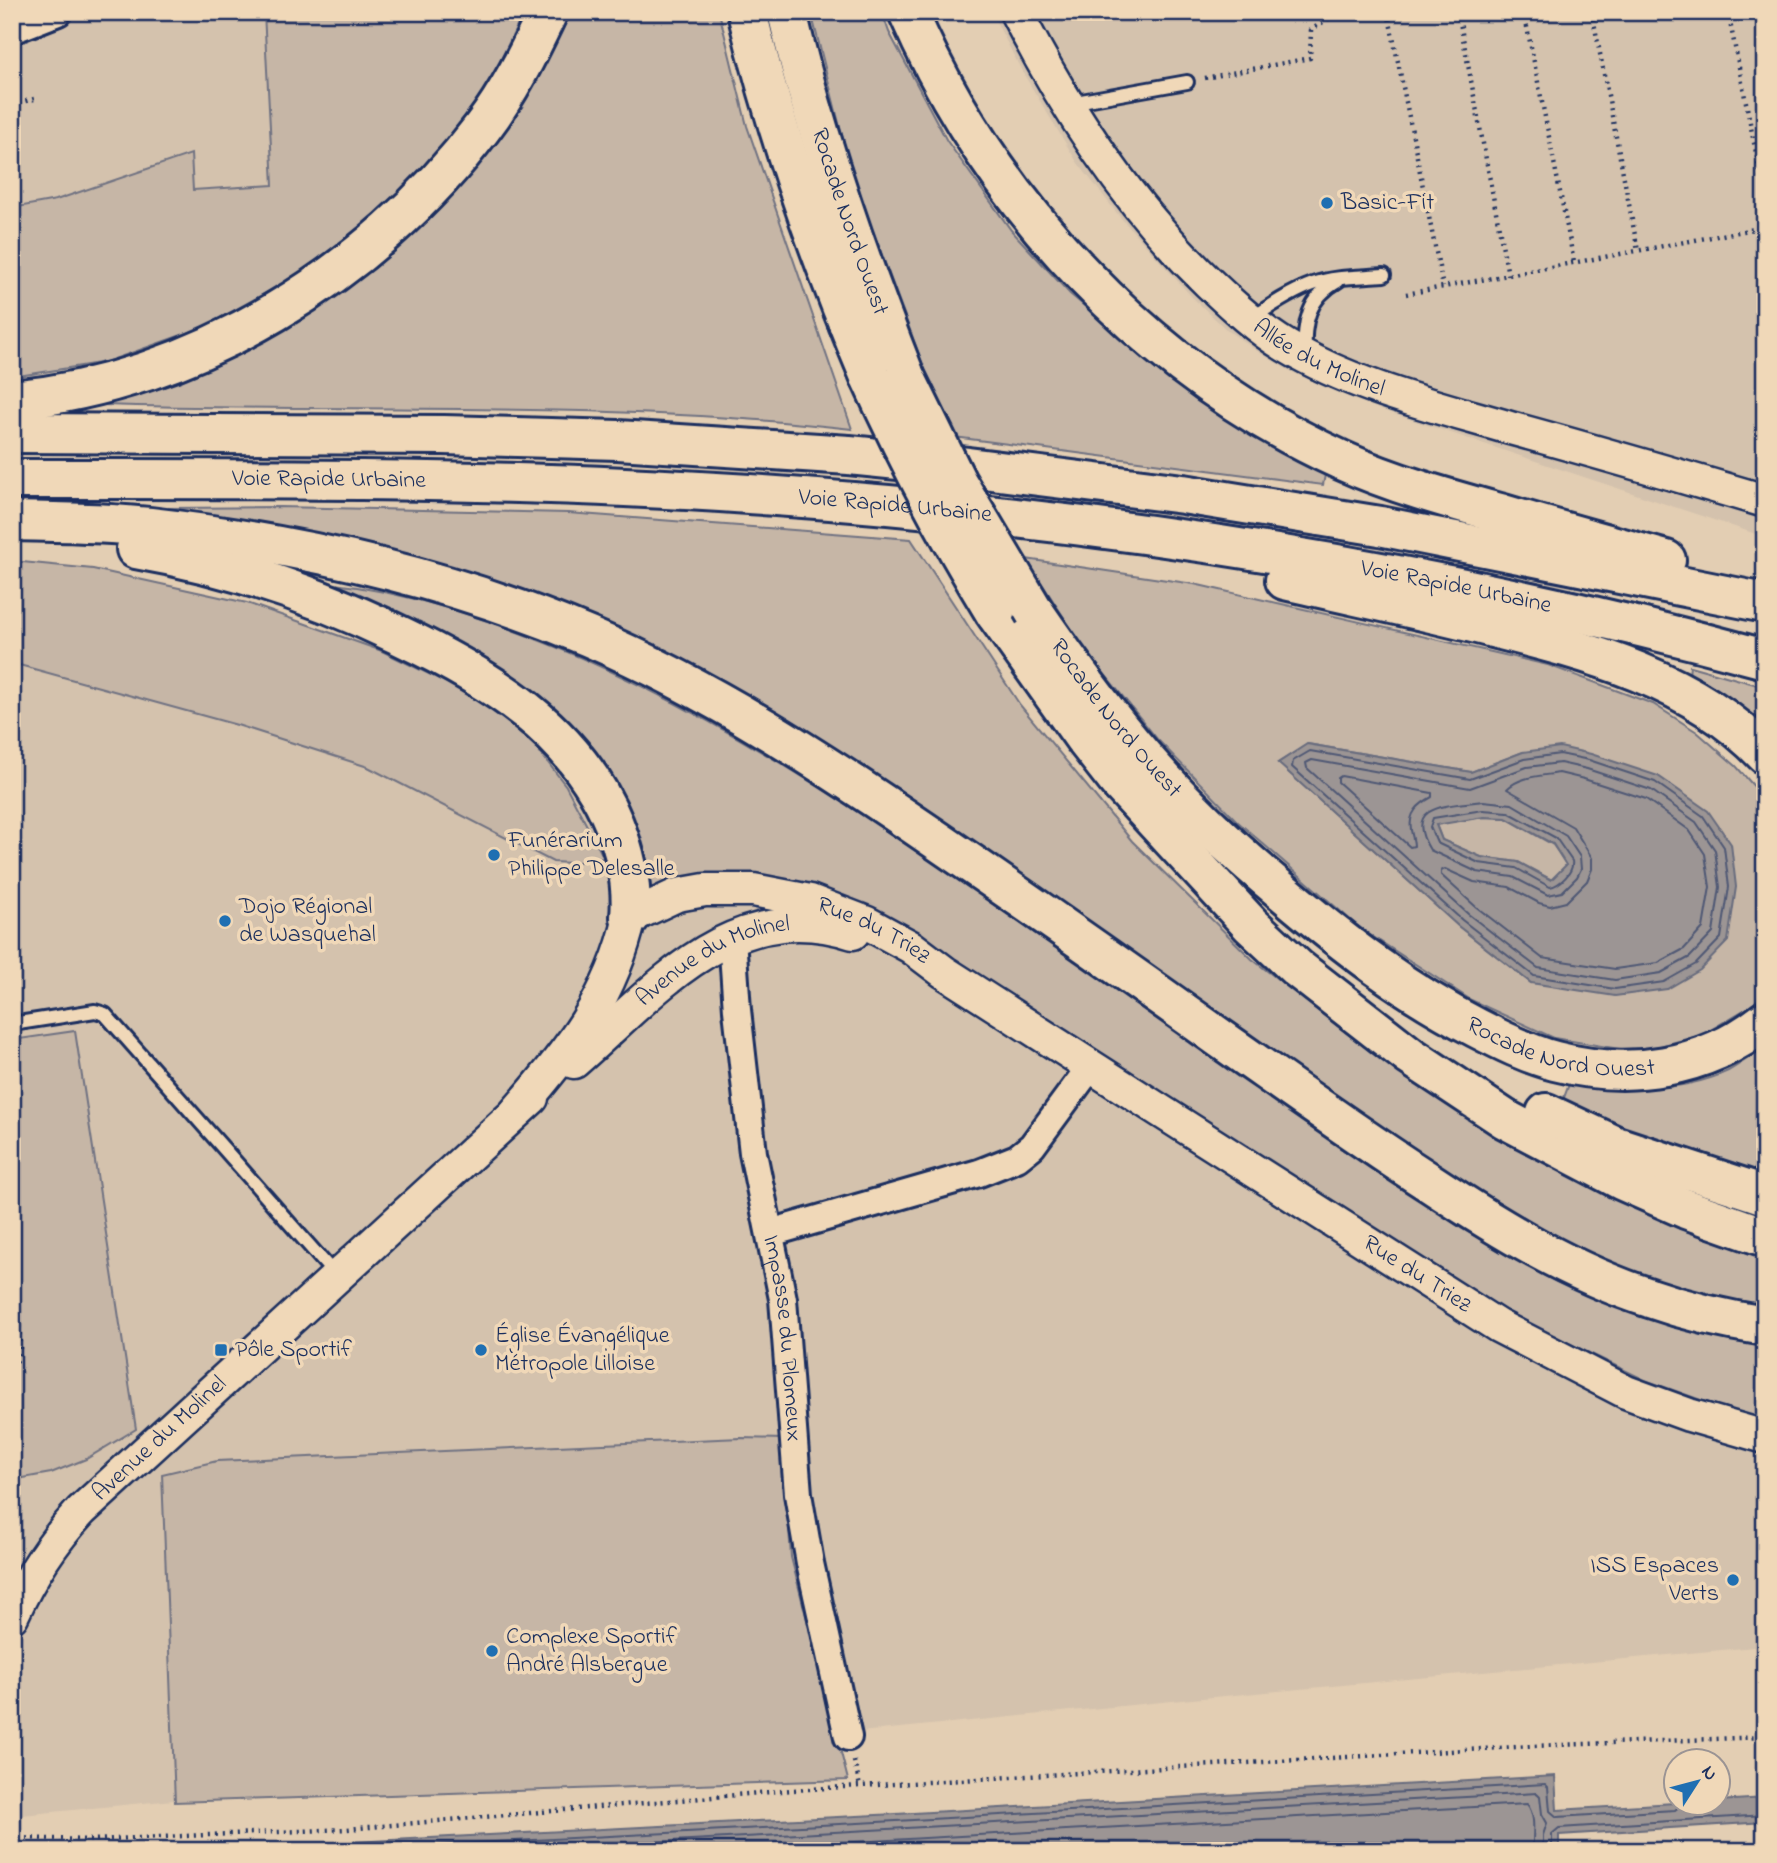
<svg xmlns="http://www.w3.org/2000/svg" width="1777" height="1863" font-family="'Indie Flower',sans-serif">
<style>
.built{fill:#d4c2ad}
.green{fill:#c6b6a6;stroke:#707282;stroke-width:2;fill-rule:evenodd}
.water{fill:#9c9594;stroke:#686c7e;stroke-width:2;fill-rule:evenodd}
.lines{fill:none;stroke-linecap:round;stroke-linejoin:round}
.shore{stroke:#4f5874;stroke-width:2}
.service-casing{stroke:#1b2f5e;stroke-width:18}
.minor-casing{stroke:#1b2f5e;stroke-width:32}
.tertiary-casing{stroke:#1b2f5e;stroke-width:37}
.trunk-casing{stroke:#1b2f5e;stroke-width:44}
.path{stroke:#1b2f5e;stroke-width:4.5;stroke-dasharray:2 5;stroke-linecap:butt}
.service{stroke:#f0d8b8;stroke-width:12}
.minor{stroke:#f0d8b8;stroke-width:26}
.tertiary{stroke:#f0d8b8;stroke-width:32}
.trunk{stroke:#f0d8b8;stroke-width:38}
.trunk-bridge-casing{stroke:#1b2f5e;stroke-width:44;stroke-linecap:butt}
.trunk-bridge{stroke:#f0d8b8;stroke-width:38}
.poi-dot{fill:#1f6fb2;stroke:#f0d8b8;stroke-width:2.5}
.labels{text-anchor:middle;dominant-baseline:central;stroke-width:7;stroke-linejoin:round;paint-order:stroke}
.poi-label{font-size:24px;fill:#1b2f5e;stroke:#f0d8b8;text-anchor:start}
.street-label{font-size:24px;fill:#1b2f5e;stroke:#f0d8b8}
</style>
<rect width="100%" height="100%" fill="#e3ceb3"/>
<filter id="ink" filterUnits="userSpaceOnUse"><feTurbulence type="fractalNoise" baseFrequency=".0143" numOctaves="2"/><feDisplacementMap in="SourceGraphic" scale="14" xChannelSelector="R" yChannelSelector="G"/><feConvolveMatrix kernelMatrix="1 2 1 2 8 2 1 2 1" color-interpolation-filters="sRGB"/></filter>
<g filter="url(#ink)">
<g class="built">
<path d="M12,12H478L338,194L12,262Z"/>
<path d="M991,12H1765V537L1379,409L1290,371L1257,351L1227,330L1192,297L1120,217L1077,162L1023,73Z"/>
<path d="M12,617L726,793L1586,1321L1765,1361V1646L1192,1699L12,1816Z"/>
</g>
<g class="green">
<path d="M264,12H524L490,82L430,164L360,231L293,278L204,327L106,362L12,377V208L56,200L191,154L193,190L273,185Z"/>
<path d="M563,12H719L747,126L852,429C604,400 353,413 104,405L102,396L311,307Z"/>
<path d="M811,12H882L889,32L947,141L1011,230L1070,294L1141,353L1243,429L1325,475L1323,485L954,437L929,381L852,175Z"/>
<path d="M279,507L568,513L911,539L1020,705L1132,841L1252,959L1385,1063L1506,1140L1765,1250V1311L1614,1271L1488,1205L671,667L172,519L169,508Z"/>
<path d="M1026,559L1194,584L1548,665L1653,704L1697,732L1736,766L1765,799V987L1754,1004L1702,1035L1637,1052L1554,1038L1471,1000L1361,929L1238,822L1157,739L1085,650ZM1308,744L1471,772L1523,752L1667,989L1531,983L1458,926L1278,763Z"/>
<path d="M12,561L93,569L247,603L382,651L472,695L522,729L566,786L604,858L572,863L553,862L368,767L237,725L12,663Z"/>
<path d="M301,581C378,585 451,607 523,634C713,706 879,825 1045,940C1184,1036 1323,1132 1461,1228C1492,1245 1523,1265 1555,1281C1621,1312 1692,1335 1765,1344V1423L1645,1380L1517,1318L872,916L649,893L602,778Z"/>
<path d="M1690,666L1765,687V733L1689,675Z"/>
<path d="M1484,817L1506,818L1553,845L1567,865L1552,880L1518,862L1481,857L1442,840L1436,824Z"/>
<path d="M75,1031L136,1429L86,1459L51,1473L12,1480V1040Z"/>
<path d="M1765,1047V1180L1716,1167L1562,1103L1571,1079C1622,1090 1679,1094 1728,1071C1741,1064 1753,1054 1765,1047Z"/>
<path d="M741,1438L783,1439L791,1557L848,1780L175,1802L162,1474L217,1461Z"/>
</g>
<g class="water">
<path d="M1307,744L1471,772L1523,752L1560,747L1591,754L1658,776L1708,811L1731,844L1736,887L1728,941L1700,970L1667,989L1615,996L1531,983L1458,926L1278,763ZM1484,817L1506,818L1553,844L1566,865L1551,880L1518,862L1481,857L1442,840L1436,825Z"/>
<path d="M1555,1776L1557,1810L1675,1803L1718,1804V1801L1765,1798V1822L1559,1835V1851H234V1848L896,1814Z"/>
</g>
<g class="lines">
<g class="shore">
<path d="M1310,751L1470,779L1524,759L1560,754L1589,760L1655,782L1703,816L1724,847L1729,887L1721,938L1696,964L1664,982L1615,989L1534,976L1462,920L1292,767L1293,761Z"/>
<path d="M1312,760L1470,788L1527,767L1560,763L1587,769L1651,790L1696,822L1715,850L1720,887L1713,933L1690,957L1661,973L1615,980L1538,968L1468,914L1307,768L1306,763Z"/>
<path d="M1559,773L1584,779L1646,799L1689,830L1705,854L1710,887L1703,928L1684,949L1658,963L1615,969L1542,958L1475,906L1441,875V871L1445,869L1474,882L1509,887L1539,903L1550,906L1566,902L1587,881L1592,869V858L1573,827L1507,789C1519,776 1542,776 1559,773Z"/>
<path d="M1341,776L1432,793V797C1419,804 1408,813 1411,830C1412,836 1414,840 1414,846L1410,847L1338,782V778Z"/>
<path d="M1483,801L1512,804L1566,836L1580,857L1581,869L1577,877L1562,892L1548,895L1513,877L1477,872L1430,850C1401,803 1450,806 1483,801Z"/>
<path d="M1483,810L1508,812L1556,838L1572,861C1574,872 1560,885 1550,887L1516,868L1479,863L1437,843L1430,827L1433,818Z"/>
<path d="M322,1851L896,1821L1545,1784L1548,1787L1550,1811L1557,1817L1675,1810L1682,1804"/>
<path d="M491,1851L1537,1793L1540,1796L1542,1814L1547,1823L1543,1835V1851"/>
<path d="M695,1851L1527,1804C1537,1817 1532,1835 1533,1851"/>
<path d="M1552,1851V1834L1559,1828L1765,1815"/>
</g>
<defs>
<g id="service">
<path d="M1070,103L1187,82"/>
<path d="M1251,319C1270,306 1291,292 1313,284C1335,276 1361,277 1384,275"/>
<path d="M1305,355C1303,323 1308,298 1338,281"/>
<path d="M12,1024L95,1011L105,1014L337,1277"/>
</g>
<g id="minor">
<path d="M12,30L58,12"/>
<path id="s1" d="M732,938L737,1010L753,1153L783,1299L798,1494L810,1563L848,1737"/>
<path d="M770,1233L979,1173L1017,1158L1032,1146L1091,1066"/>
</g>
<g id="tertiary">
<path id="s2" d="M1016,12C1067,112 1128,205 1209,283C1233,306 1258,329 1286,346C1354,387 1435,406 1510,428C1595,451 1680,476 1765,501"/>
<path id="s3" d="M574,1062C656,991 731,894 853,933"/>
<path id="s4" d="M516,1112C569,1051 612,998 630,917L677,895L705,890H753L810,901L867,923L911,947L944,972L1159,1110L1498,1326L1626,1392L1689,1415L1765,1437"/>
<path id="s5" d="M12,1616C30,1576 51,1543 81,1511L532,1098"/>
</g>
<g id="trunk">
<path d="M747,12C777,138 820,258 870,377"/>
<path id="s6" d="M787,12C816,137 858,257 905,376"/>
<path d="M908,12C992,206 1150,373 1343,461C1394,484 1449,499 1503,514C1557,530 1611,545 1666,560"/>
<path d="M12,400C195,383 373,273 482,128C509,93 529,52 548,12"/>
<path d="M12,433L444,435L618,440L849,455L968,467L1183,494L1380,526L1765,603"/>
<path id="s7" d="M12,479C258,479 504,477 749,494C1092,517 1433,569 1765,659"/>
<path d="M12,521C58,522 104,522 150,527C300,544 450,578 589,637C713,690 827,765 938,841C1033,906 1127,972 1221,1039C1291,1088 1360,1138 1432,1184C1500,1229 1572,1273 1650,1298C1687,1311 1726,1320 1765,1326"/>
<path d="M136,549C228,565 317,595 401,636C489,678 576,730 614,824C626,854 633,885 630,917"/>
<path d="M1285,580C1354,596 1424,610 1493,628C1590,652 1693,679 1765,754"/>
<path d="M995,613L1084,738L1117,780L1251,925L1297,968L1410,1056L1505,1119L1623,1181L1686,1209L1765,1237"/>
<path id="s8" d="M1035,613C1070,664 1106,714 1146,760C1188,808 1235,852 1283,892C1345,945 1405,991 1477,1028C1502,1041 1528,1054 1555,1061C1628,1080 1705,1069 1765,1021"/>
<path d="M1546,1113L1616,1146L1765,1195"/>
</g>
</defs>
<use href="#service" class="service-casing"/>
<use href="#minor" class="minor-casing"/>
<use href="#tertiary" class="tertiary-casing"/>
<use href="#trunk" class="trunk-casing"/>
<g class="path">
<path d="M1388,12L1443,287"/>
<path d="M1458,12L1508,275"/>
<path d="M1524,12L1574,262"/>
<path d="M1592,12L1638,251"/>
<path d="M1728,12L1765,198"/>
<path d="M1205,78L1310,58L1311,30L1338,12"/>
<path d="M12,105L34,99"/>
<path d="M1406,294L1765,227"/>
<path d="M12,1217H15L20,1352H12"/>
<path d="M12,1375L20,1352"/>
<path d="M854,1761L860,1786"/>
<path d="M12,1838L92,1840L347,1829L793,1790L1533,1746L1765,1737"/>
</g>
<use href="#service" class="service"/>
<use href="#minor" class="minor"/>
<use href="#tertiary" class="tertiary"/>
<use href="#trunk" class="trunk"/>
<defs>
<g id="trunk-bridge">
<path d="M905,376L957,482L1035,613"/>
<path d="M870,377C907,459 948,536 995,613"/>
</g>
</defs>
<use href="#trunk-bridge" class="trunk-bridge-casing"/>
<use href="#trunk-bridge" class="trunk-bridge"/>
</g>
</g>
<g class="poi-dot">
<circle cx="1327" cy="203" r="7"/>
<circle cx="494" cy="855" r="7"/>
<circle cx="225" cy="921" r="7"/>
<rect x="214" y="1343" width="14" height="14" rx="3.5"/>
<circle cx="481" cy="1350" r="7"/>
<circle cx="1733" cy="1580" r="7"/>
<circle cx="492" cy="1651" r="7"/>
</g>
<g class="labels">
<g class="poi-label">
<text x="1341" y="203">Basic-Fit</text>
<text x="508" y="841">Funérarium<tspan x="508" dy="28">Philippe Delesalle</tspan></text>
<text x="239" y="907">Dojo Régional<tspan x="239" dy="28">de Wasquehal</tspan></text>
<text x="495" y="1336">Église Évangélique<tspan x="495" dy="28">Métropole Lilloise</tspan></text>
<text x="235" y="1350">Pôle Sportif</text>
<text x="1719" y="1566" text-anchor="end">ISS Espaces<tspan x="1719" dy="28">Verts</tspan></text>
<text x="506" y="1637">Complexe Sportif<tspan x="506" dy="28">André Alsbergue</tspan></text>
</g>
<g class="street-label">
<text stroke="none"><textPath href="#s6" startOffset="219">Rocade Nord Ouest</textPath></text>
<text stroke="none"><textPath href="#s2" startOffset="469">Allée du Molinel</textPath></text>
<text stroke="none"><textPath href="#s7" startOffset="317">Voie Rapide Urbaine</textPath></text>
<text stroke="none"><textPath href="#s7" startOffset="884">Voie Rapide Urbaine</textPath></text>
<text stroke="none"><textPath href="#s7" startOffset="1451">Voie Rapide Urbaine</textPath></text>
<text stroke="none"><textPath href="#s8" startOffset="133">Rocade Nord Ouest</textPath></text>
<text stroke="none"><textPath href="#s4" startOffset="485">Rue du Triez</textPath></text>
<text stroke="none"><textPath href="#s3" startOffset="175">Avenue du Molinel</textPath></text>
<text stroke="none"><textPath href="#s8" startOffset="700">Rocade Nord Ouest</textPath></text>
<text stroke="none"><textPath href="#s4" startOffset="1129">Rue du Triez</textPath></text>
<text stroke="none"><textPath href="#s1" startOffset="404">Impasse du Plomeux</textPath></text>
<text stroke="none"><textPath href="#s5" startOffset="233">Avenue du Molinel</textPath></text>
</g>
</g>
<rect width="1777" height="1863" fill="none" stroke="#f0d8b8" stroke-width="42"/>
<rect x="21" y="21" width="1735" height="1821" fill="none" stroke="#1b2f5e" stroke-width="2.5" filter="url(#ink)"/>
<g transform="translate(1697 1782) rotate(54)"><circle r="33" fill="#f0d8b8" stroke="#9b9494" stroke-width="2"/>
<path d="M0-5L12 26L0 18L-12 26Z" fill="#1f6fb2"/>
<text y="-10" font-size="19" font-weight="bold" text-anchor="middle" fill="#1b2f5e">N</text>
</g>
</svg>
